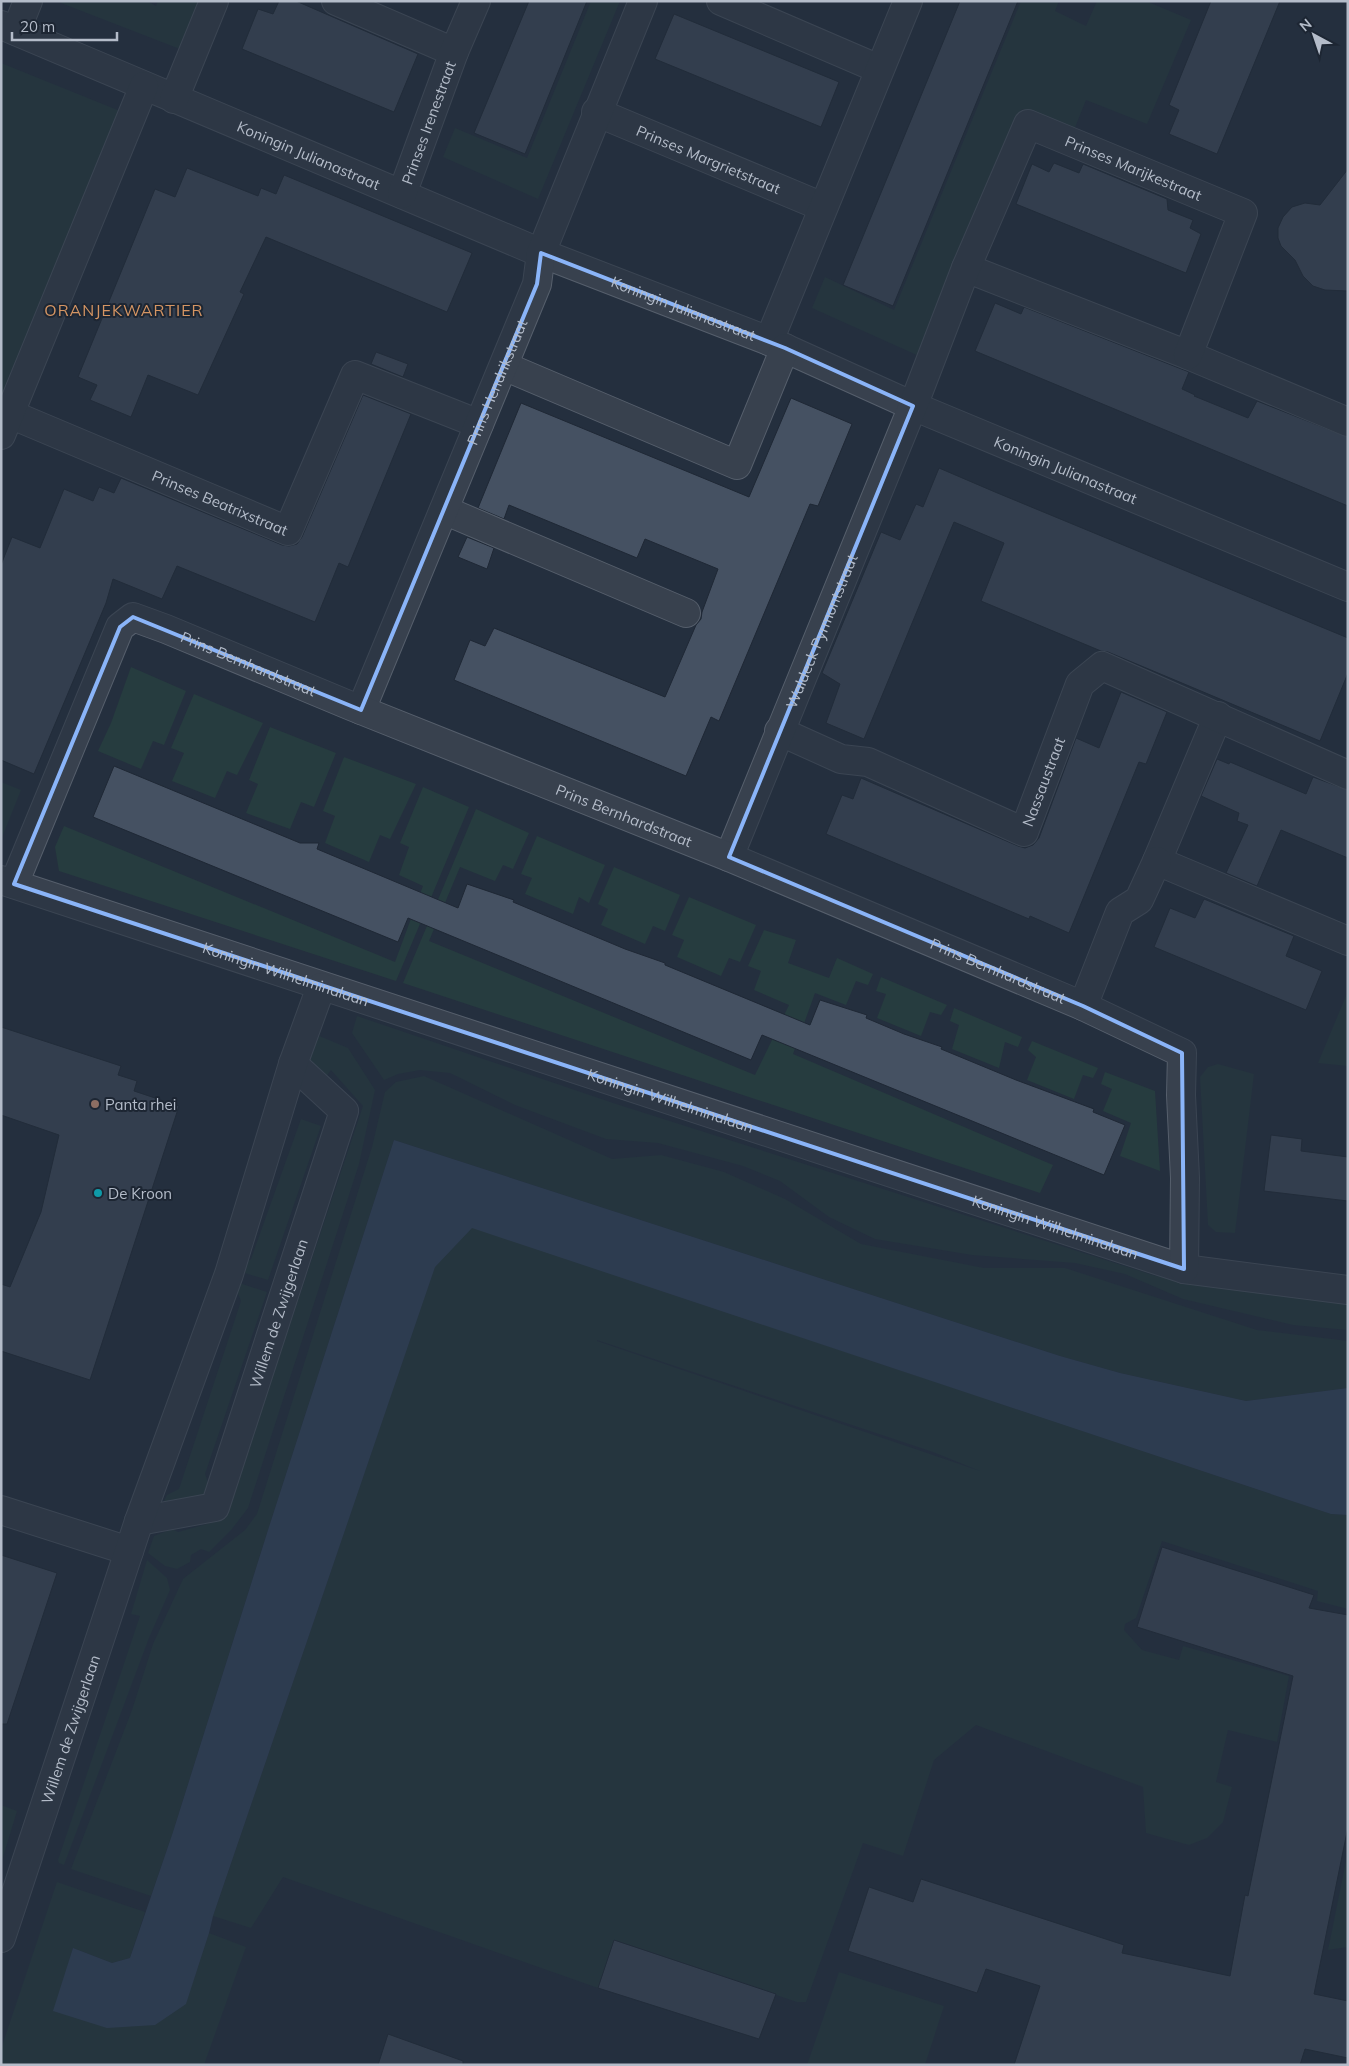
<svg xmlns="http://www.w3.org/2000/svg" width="1349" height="2066" font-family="Mulish,sans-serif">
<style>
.green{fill:#263c3f;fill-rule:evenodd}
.water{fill:#394c67}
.building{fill:#455162;stroke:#1f2835}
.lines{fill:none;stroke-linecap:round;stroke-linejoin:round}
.minor-casing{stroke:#565f6c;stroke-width:30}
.minor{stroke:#38414e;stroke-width:28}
.marked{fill:none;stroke:#8ab4f8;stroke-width:4;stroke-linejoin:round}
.education-dot{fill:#8d6e63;stroke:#1d2633;stroke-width:2}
.culture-dot{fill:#0f9aa8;stroke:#1d2633;stroke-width:2}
.labels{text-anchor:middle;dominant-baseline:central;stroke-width:4;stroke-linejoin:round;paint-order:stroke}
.street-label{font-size:15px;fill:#b4bcc9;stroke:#1d2633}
.poi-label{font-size:15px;fill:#b4bcc9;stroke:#1d2633;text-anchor:start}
.neighbourhood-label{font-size:16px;letter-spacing:1px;fill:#d59563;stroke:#1d2633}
</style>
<rect width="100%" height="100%" fill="#242f3e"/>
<g class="green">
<path d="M62,1H147L156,6L158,1H206L185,51L61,3Z"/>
<path d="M591,1H620L538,199L443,157L455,128L527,158Z"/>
<path d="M1021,1H1059L1055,11L1086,26L1097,1H1146L1191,20L1147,124L1086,100L1074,130L1022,109L919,356L812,308L825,277L894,310Z"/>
<path d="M1,63L120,111L1,400Z"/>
<path d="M131,667L186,691L164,745L153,741L141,769L98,751L111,723Z"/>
<path d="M194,694L263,723L237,775L227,771L215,798L172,781L184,753L171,748Z"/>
<path d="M270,727L336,753L314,807L301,802L290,829L246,813L258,784L249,780Z"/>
<path d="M344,757L416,784L390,839L380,835L369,862L325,843L335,816L323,811Z"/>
<path d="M1,782L21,790L1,840Z"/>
<path d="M423,787L469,807L396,981L59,871L55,847L64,826L395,962L423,886L399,875L409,847L400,843Z"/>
<path d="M476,809L529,833L513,869L503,865L495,881L460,867L429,941L755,1075L789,1005L754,990L761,971L748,966L764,930L796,940L788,963L829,978L837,958L873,974L868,985L856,981L846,1005L815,993L793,1054L1053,1165L1040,1193L403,983Z"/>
<path d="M537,836L605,865L589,903L579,897L573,914L525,894L532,878L521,874Z"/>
<path d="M614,867L680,895L665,931L653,926L645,944L601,925L608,909L598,904Z"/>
<path d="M689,897L756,925L740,962L729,958L721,976L677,957L684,940L672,935Z"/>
<path d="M881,977L947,1005L941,1015L930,1012L921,1036L877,1018L886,994L876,991Z"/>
<path d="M1348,991V1066L1318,1063Z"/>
<path d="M954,1008L1022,1037L1018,1047L1005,1042L999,1068L952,1049L959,1025L950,1021Z"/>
<path d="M357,1016L613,1103L1156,1276L1348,1301V1330L1293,1325L1183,1299L1125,1274L1075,1263L972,1255L875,1239L829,1217L780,1181L743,1166L658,1143L606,1139L515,1105L450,1073L420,1070L398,1074L384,1080L352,1033Z"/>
<path d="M317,1035L348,1048L375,1090L359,1164L248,1508L232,1529L209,1552L201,1549L191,1555L190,1562L177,1569L165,1566L148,1553L154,1536L172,1529L178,1532L225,1519L363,1106L331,1070L325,1078L314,1066L309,1056Z"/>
<path d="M1032,1041L1098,1068L1093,1078L1083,1075L1074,1099L1027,1080L1036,1057L1028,1050Z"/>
<path d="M1218,1064L1254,1074L1235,1233L1216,1232L1208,1225L1200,1077L1208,1067Z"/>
<path d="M1105,1072L1155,1091L1160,1171L1120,1156L1131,1123L1103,1111L1112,1089L1101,1084Z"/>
<path d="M424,1076L612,1159L661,1155L724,1172L785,1199L861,1244L984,1268H1065L1257,1330L1348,1341V1388L1246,1401L1120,1373L1060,1356L394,1140L268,1530L173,1832L151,1896L71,1869L132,1710L153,1644L183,1579L245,1530L257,1514L372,1147L385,1092L396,1082Z"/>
<path d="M301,1119L321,1126L268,1280L238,1271L243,1264L251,1259Z"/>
<path d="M472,1227L1331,1514L1348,1515V1609L1317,1601L1318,1591L1162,1541L1136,1618L1125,1624L1124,1630L1142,1650L1179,1660L1183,1646L1289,1676L1277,1742L1228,1730L1216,1782L1232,1787L1223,1822L1207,1838L1189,1845L1146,1833L1143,1787L976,1725L934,1760L903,1856L863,1843L806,2002H797L615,1941L598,1988L283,1877L251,1928L213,1916L435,1266ZM597,1340L933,1452L980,1471L597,1341Z"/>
<path d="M236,1282L267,1292L205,1474L212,1493L205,1501L162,1505L167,1495L179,1489L241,1301L235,1286Z"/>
<path d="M147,1560L167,1578L170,1590L149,1638L64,1865L59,1863L58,1860L140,1616L131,1614Z"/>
<path d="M1,1805L17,1811L1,1864Z"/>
<path d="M1348,1851V1947L1328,1950Z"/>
<path d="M57,1882L145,1912L130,1958L112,1963L73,1948L54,2011L186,2003L209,1933L246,1947L204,2065H1V2049Z"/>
<path d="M839,1972L944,2006L925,2065H807Z"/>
</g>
<path class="water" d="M394,1140L1060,1356L1120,1373L1246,1401L1348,1388V1515L1331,1514L472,1228L435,1267L213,1916L209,1933L186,2004L155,2025L107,2028L53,2011L73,1948L112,1963L130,1958L173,1832L268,1530Z"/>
<g class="building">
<path d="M279,1H296L418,54L394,112L242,49L258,9L273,14Z"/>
<path d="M529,1H587L525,154L474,133Z"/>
<path d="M960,1H1018L893,306L843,285Z"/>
<path d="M1211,1H1280L1217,154L1169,134L1179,110L1169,105Z"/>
<path d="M674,14L839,82L821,127L655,59Z"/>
<path d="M1054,163L1079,173L1083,164L1167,199L1168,210L1193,220L1190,228L1201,234L1186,273L1016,204L1032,164L1049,172Z"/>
<path d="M187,168L258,196L261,188L276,194L284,175L472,253L447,312L266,237L240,292L244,294L198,395L148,375L131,417L90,400L97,385L78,377L144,216L155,189L175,197Z"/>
<path d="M1348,169V291L1325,290L1313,286L1303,276L1295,260L1281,246L1278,238V228L1283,217L1292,207L1305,203L1320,205Z"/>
<path d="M995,303L1021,314L1024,307L1189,372L1182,389L1195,395L1194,396L1248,418L1257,401L1348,437V506L975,351Z"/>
<path d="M376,352L408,364L403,377L371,364Z"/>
<path d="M363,395L411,414L348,567L339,563L315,622L177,566L162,599L113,579L106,603L34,774L1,760V565L12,537L40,548L64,489L93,501L99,487L114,493L121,478L282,545L289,546L297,544L302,537Z"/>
<path d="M791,398L852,424L818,506L810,504L719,721L711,717L686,776L454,680L470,640L485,646L494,628L665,697L696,625L701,619L702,612L718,569L645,539L637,558L509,505L504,519L478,508L521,403L749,497Z"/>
<path d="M939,468L995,492L1348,638V673L1320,741L1108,652L1101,651L981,601L1004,543L954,522L864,739L826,723L840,684L822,673L881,532L900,540L916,504L923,507Z"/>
<path d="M467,537L494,548L487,569L458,557Z"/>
<path d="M1121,692L1167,712L1146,764L1139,762L1069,933L1030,916L1029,919L826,834L842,795L853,799L861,778L1018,846L1025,848L1033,845L1039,838L1076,738L1099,748Z"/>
<path d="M1217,759L1229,764L1230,762L1306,794L1313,777L1348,790V858L1281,830L1257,886L1226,873L1248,825L1237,821L1239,813L1201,796Z"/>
<path d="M114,766L300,843H319L317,849L458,908L467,884L514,900L513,902L625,949L665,963V965L810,1025L820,1000L867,1015L866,1018L904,1034L942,1047L941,1049L1016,1080L1094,1109L1093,1112L1125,1125L1104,1175L762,1035L751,1060L408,918L398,942L93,817Z"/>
<path d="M1204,899L1294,936L1286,956L1322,971L1306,1010L1154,947L1170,908L1195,918Z"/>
<path d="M1,1027L121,1066L118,1075L137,1081L134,1091L179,1106L90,1380L1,1351V1284L10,1287L41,1212L59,1135L1,1115Z"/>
<path d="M1271,1135L1302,1139L1301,1151L1348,1157V1201L1264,1191Z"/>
<path d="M1162,1547L1314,1595L1309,1608L1348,1615V1827L1314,1994L1348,2001V2058L1305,2049L1300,2065H1014L1040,1986L986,1969L977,1993L848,1951L869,1887L913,1902L921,1879L1124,1945L1122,1953L1230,1976L1245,1895L1248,1896L1293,1676L1137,1627Z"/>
<path d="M1,1555L57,1573L7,1724H1Z"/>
<path d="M614,1940L776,1994L759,2039L598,1988Z"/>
<path d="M388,2034L463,2061V2065H378Z"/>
</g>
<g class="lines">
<defs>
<g id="minor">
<path d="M336,1L454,52"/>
<path d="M721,1L879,69"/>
<path id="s1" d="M1,25L541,253L769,341L913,406L1348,587"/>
<path d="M16,31L28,1"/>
<path d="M174,99L214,1"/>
<path id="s2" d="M596,112L823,207"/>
<path id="s3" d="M402,194L454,52L476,1"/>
<path d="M966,268L1188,355L1348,422"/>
<path d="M769,341L908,1"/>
<path d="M504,366L737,465L785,348"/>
<path id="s4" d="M10,414L288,531L355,375L479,424"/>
<path d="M1,435L144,86"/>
<path d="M444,510L686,613"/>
<path id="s5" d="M361,710L537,284L541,253L643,1"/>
<path d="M1218,716L1157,861L1348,941"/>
<path id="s6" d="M779,731L841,759L868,762L1024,832L1080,684L1102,666L1348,775"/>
<path id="s7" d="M729,857L913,406L966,268L1028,124L1243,213L1188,355"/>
<path id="s8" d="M1,880L1184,1269L1348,1290"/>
<path id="s9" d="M14,884L120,627L133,617L166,629L351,706L729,857L1083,1006L1182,1053L1181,1095L1185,1178L1184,1269"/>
<path d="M1083,1006L1120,912L1139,900L1157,861"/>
<path d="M1,1510L129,1551"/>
<path id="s10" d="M139,1521L215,1507L344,1111L293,1064"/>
<path id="s11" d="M1,1938L139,1521L229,1274L293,1064L321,987"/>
</g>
</defs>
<use href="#minor" class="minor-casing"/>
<use href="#minor" class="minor"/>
</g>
<path d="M0 0H1349V2066H0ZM541,253L785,348L913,406L729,857L1083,1006L1182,1053L1184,1269L14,884L120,627L133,617L361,710L537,284Z" fill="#242f3e" fill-opacity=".55" fill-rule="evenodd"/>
<path class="marked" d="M541,253L785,348L913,406L729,857L1083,1006L1182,1053L1184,1269L14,884L120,627L133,617L361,710L537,284Z"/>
<circle class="education-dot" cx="95" cy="1104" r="5"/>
<circle class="culture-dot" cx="98" cy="1193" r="5"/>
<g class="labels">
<g class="street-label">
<text stroke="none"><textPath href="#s3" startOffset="76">Prinses Irenestraat</textPath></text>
<text stroke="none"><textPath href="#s1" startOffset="334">Koningin Julianastraat</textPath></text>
<text stroke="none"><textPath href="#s2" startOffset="122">Prinses Margrietstraat</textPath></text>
<text stroke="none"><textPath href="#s7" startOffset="906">Prinses Marijkestraat</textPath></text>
<text stroke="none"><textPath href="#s1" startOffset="739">Koningin Julianastraat</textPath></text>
<text stroke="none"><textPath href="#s5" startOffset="355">Prins Hendrikstraat</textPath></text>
<text stroke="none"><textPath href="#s1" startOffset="1154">Koningin Julianastraat</textPath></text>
<text stroke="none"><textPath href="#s4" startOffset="228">Prinses Beatrixstraat</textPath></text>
<text stroke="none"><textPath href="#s7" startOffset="244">Waldeck Pyrmontstraat</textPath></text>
<text stroke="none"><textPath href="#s9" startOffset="419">Prins Bernhardstraat</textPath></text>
<text stroke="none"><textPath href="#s6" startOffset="320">Nassaustraat</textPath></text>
<text stroke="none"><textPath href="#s9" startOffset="824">Prins Bernhardstraat</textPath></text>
<text stroke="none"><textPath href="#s9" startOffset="1229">Prins Bernhardstraat</textPath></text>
<text stroke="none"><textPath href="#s8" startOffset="300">Koningin Wilhelminalaan</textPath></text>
<text stroke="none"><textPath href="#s8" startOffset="705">Koningin Wilhelminalaan</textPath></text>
<text stroke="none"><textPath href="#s8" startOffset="1110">Koningin Wilhelminalaan</textPath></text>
<text stroke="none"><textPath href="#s10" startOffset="281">Willem de Zwijgerlaan</textPath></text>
<text stroke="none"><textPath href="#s11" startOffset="220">Willem de Zwijgerlaan</textPath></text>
</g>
<g class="poi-label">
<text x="105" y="1104">Panta rhei</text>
<text x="108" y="1193">De Kroon</text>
</g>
<g class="neighbourhood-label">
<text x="124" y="310">ORANJEKWARTIER</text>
</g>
</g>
<rect width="1349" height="2066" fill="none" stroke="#b4bcc9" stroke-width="5"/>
<g transform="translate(1314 35) rotate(320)" stroke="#1d2633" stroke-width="4" paint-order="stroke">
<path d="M0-4L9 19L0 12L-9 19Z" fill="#b4bcc9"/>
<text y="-8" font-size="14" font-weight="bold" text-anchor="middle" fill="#b4bcc9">N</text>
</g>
<path d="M12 32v8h105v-8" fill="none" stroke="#b4bcc9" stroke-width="2.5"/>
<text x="20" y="32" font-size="15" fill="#b4bcc9" stroke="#1d2633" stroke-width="4" paint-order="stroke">20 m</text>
</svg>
